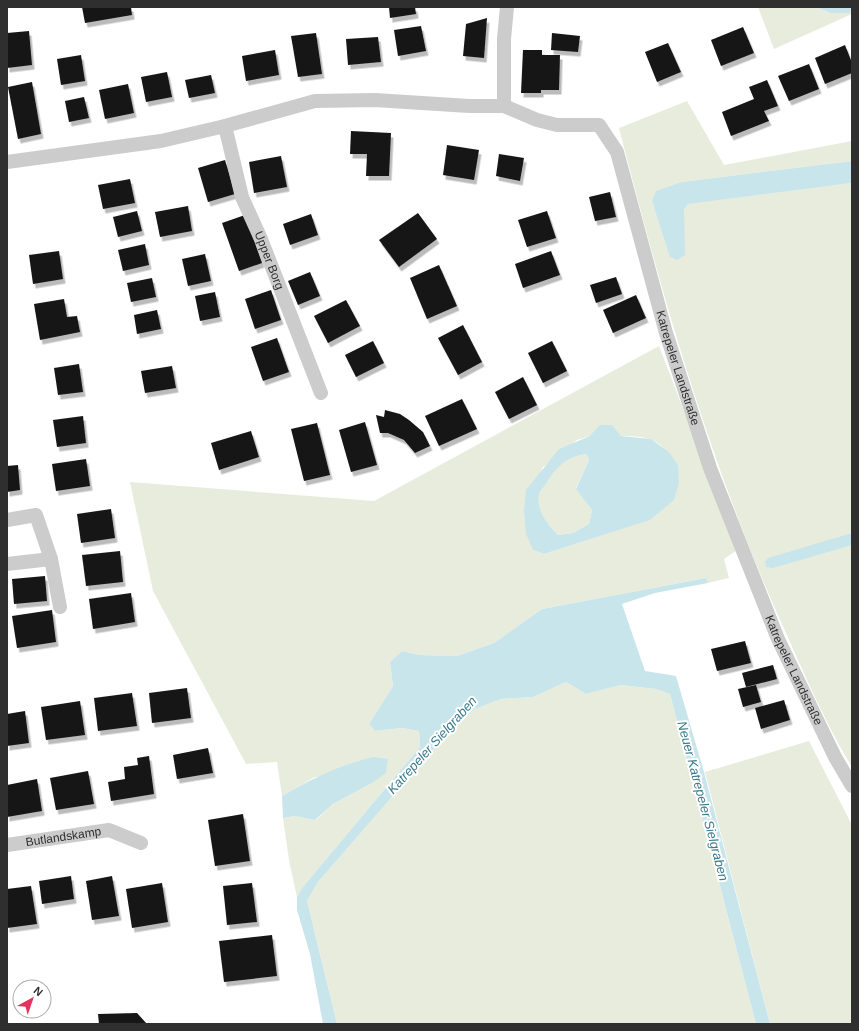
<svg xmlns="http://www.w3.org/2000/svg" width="859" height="1031" font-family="Arial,sans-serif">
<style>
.green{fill:#e8ecdd;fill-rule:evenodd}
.water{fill:#c9e5ec;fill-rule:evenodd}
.building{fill:#161616;filter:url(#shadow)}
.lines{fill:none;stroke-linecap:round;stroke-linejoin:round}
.street{stroke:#ccc;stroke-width:14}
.labels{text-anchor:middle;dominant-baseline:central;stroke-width:4;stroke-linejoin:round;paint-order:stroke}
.street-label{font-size:12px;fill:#2f2f2f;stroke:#fff}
.water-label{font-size:13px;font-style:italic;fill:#3a7b8c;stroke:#fff}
</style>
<defs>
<filter id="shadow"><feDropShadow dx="2.5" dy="4.5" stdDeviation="0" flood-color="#0004"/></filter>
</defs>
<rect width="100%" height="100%" fill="#fff"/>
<g class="green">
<path d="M758,7H816L830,13H850L852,7V14L774,49Z"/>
<path d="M687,101L724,165L852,141V161L682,182L652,201L654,208L852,183V767C824,721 803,671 781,622C710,464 662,296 619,128Z"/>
<path d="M659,346L737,550L724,559L729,578L708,583L706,578L542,609L494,643L457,656L419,655L402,651L390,662L393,686L369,724L375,731L402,728L419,731L420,747L302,888L297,897L289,860L283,818L295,816L316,820L333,804L372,783L315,777L282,796L277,762L246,764L153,591L130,482L374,501ZM590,436C605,436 639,434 652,440C663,445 671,455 678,465L649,520L544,554L533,550L542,468L577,440Z"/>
<path d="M586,454L589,460L576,488L592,510L589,524L573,533L558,535C548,525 536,510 539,494C540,491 544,487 546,484C556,466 565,458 586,454Z"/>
<path d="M566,682L586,694L621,685L656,689L670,694L756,1024H337L307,901L318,882L432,751L458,723L475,709L501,699L533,697Z"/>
<path d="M809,741L852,825V1024H770L705,772Z"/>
</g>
<g class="water">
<path d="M816,7H852L850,13H830Z"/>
<path d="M852,161V183L688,204L684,209L685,255L677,260L670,257L652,201L656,191L682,182Z"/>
<path d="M600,425H612L621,436L651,439L669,452L678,465L679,483L674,500L650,520L544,554L533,550L526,534L524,511L526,490L559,449L590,436ZM586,454L589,460L576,489L592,510L589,524L573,533L558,535C548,525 536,510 539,494C540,491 544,487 546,484C556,467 566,457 586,454Z"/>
<path d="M852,533V545L773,568L766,567L765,562L768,558Z"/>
<path d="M706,578L708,583L655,593L622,604L645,671L676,676L704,772L770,1024H756L670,694L656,689L621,685L586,694L566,682L533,697L501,699L475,709L458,723L432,751L318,882L307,901L337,1024H323L310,954L297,910V897L302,888L420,747L419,731L402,728L375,731L369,724L393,686L390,662L402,651L419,655L457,656L494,643L542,609Z"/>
<path d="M373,757L388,759L386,773L372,783L333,804L315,820L295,816L283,818L282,796C311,779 340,765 373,757Z"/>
</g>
<g class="building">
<path d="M82,7H131L132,15L85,23Z"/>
<path d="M389,7H415L416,14L390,18Z"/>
<path d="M487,18L484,58L463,56L466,24Z"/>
<path d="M421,26L426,51L398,56L394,30Z"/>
<path d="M743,27L754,53L721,66L711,40Z"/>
<path d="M29,31L32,65L7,68V33Z"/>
<path d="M316,33L322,74L298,77L291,36Z"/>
<path d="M552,33L580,36L578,52L551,50Z"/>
<path d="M378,37L381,62L348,65L346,39Z"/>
<path d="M668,43L681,72L657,82L645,52Z"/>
<path d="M845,45L852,63V73L825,84L815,58Z"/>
<path d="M275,50L279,75L246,81L242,56Z"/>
<path d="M523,50H542V55H560L559,90H541V93H521Z"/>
<path d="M81,55L85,81L61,85L57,59Z"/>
<path d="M809,64L819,89L789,101L778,76Z"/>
<path d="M167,72L172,97L146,102L141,77Z"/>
<path d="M211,75L215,93L189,98L185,80Z"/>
<path d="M767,80L778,106L764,111L769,121L731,136L722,112L754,99L749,87Z"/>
<path d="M32,82L41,134L18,139L8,87Z"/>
<path d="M128,84L134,113L105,119L99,90Z"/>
<path d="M84,97L89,118L69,122L65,101Z"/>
<path d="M351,131L391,133L389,176H366L367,154H350Z"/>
<path d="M447,145L479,150L474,180L443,175Z"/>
<path d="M499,154L524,158L520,181L496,176Z"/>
<path d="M281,156L287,187L254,193L249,162Z"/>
<path d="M225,160L235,194L208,202L198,168Z"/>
<path d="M130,179L135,203L103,209L98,185Z"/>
<path d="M610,192L616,217L595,221L589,197Z"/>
<path d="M188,206L192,231L160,237L155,212Z"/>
<path d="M137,211L142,231L118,237L113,217Z"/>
<path d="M547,211L556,238L527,247L518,220Z"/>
<path d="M418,213L437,239L399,267L379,240Z"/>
<path d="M311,214L318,235L290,245L283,224Z"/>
<path d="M245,215L262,263L239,271L222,223Z"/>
<path d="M145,244L149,265L123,271L118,250Z"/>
<path d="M59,251L63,279L33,284L29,255Z"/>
<path d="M551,251L560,275L523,288L515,264Z"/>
<path d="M205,254L211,281L188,286L182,259Z"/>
<path d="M439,265L457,306L427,319L410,278Z"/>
<path d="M310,272L320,296L298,305L288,281Z"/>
<path d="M616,277L622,294L596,303L590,285Z"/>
<path d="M152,278L156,297L131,302L127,283Z"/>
<path d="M271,290L281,320L255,329L245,299Z"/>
<path d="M215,292L220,317L200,321L195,296Z"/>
<path d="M636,295L646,318L613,333L603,310Z"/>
<path d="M64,299L67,317L77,316L80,332L40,340L34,304Z"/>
<path d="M346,300L360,326L328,343L314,316Z"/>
<path d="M157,310L161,329L137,334L134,315Z"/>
<path d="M463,325L482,362L458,375L438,338Z"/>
<path d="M277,338L289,372L263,381L251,347Z"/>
<path d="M373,341L384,363L356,377L345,355Z"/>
<path d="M552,341L567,371L543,383L528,353Z"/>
<path d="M79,364L83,392L58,395L54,368Z"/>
<path d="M172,366L176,388L145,393L141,371Z"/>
<path d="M523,377L537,405L509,419L495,392Z"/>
<path d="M462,399L477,429L439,446L425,416Z"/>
<path d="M385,410L400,414L409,420L423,432L430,446L415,453L404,440L388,433H380L376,415L384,417Z"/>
<path d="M83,416L86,443L57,447L53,420Z"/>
<path d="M365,422L377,465L351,472L339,430Z"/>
<path d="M317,423L330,475L304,481L291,429Z"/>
<path d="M251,431L259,457L219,470L211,443Z"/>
<path d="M86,459L90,486L56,491L52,464Z"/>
<path d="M18,465L20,490L7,492V466Z"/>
<path d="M111,509L115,538L81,543L77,514Z"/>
<path d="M120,551L123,582L86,586L82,555Z"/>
<path d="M45,576L47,601L14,604L12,579Z"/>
<path d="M131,593L135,622L93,629L89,599Z"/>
<path d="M52,610L56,642L17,648L12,616Z"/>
<path d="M745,641L751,663L717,671L711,649Z"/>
<path d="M773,665L777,679L746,687L742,673Z"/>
<path d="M756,685L761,702L743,707L738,689Z"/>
<path d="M187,688L191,718L152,723L149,693Z"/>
<path d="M132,693L137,726L98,731L94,698Z"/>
<path d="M784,700L790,720L761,729L755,708Z"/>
<path d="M80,701L85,735L46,740L41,707Z"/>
<path d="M25,711L29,743L7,746V714Z"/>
<path d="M208,748L213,773L177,779L173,755Z"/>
<path d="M149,756L154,794L111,801L108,782L125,779L124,767L138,765L137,758Z"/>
<path d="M88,771L94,804L56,810L50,778Z"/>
<path d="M37,779L42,811L7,817V785Z"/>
<path d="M243,814L250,861L215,866L208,820Z"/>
<path d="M71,876L74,899L42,904L39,881Z"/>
<path d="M112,876L119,916L92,920L86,881Z"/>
<path d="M162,883L168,922L132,928L126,889Z"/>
<path d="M252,883L257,922L227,925L223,886Z"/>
<path d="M31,886L37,924L7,928V889Z"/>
<path d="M272,935L277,976L224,982L219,941Z"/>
<path d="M137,1013L147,1024H99L98,1014Z"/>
</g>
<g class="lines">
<g class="street">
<path d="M504,106V39L507,7"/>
<path id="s1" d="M225,126L242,197L261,239L321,393"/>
<path id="s2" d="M7,162L161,141L225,126L315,101L375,100L469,106H504L537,120L557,125H599L617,152L666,333L710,468L778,639L835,757L852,786"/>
<path d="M7,520L36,515L51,559L60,607"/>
<path d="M7,564L51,559"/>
<path id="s3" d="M7,845L109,830L141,843"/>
</g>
</g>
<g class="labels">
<g class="street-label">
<text stroke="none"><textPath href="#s1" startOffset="142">Upper Borg</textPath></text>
<text stroke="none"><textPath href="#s2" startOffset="859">Katrepeler Landstraße</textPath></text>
<text stroke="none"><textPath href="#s2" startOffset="1183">Katrepeler Landstraße</textPath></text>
<text stroke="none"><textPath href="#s3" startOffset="57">Butlandskamp</textPath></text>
</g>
<g class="water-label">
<text transform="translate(432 745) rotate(-48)">Katrepeler Sielgraben</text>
<text transform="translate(703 801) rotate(75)">Neuer Katrepeler Sielgraben</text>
</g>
</g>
<rect width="859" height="1031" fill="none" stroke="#2f2f2f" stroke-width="16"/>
<g transform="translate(32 999) rotate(40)"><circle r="19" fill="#ffffff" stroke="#acacac"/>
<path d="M0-3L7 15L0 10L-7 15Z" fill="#e7315f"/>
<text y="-6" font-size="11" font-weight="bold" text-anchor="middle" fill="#2f2f2f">N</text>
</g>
</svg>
